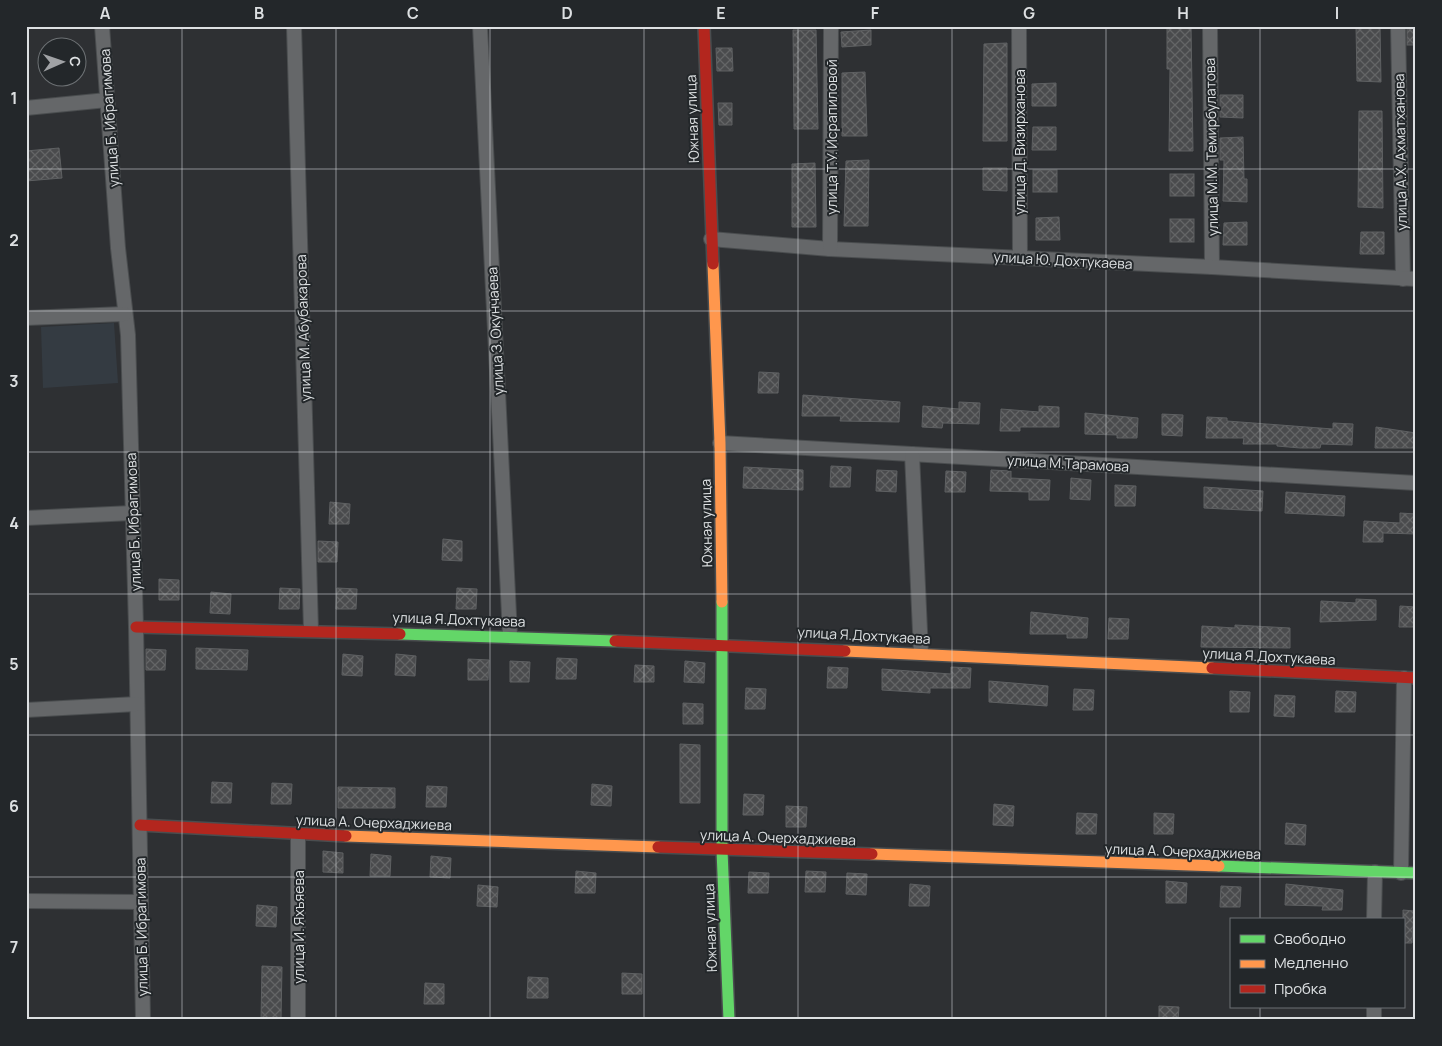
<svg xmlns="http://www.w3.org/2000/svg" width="1442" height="1046" font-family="Manrope,sans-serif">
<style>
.built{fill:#343b42}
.building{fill:url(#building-cross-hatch);stroke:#5e6062}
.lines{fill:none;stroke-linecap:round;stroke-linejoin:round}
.street-casing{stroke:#4a4d4f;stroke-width:16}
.fast-casing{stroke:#4a4d4f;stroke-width:14}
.slow-casing{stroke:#4a4d4f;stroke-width:14}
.jam-casing{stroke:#4a4d4f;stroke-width:14}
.street{stroke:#656769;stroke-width:14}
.fast{stroke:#63d668;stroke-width:11}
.slow{stroke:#ff974d;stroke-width:11}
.jam{stroke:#b3261e;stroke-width:11}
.grid{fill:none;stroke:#dde0e2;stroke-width:1;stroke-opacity:0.55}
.labels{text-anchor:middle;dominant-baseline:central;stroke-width:4;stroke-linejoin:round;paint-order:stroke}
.street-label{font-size:14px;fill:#dde0e2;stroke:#23272a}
.neatline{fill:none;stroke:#dde0e2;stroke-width:2}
.grid-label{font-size:16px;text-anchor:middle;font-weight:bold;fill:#dde0e2}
</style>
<defs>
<pattern id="building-cross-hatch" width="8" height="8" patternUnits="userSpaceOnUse" patternTransform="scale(1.25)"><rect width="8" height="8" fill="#4a4b4d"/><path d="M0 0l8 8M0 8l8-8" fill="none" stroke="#646566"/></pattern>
</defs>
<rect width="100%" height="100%" fill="#2e3033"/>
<path class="built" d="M114,323L118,383L43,388L41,327Z"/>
<g class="building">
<path d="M1167,26H1191L1193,151H1169L1170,69H1167Z"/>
<path d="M1356,26H1380L1381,82L1357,81Z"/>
<rect x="1407" y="26" width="9" height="19"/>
<path d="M793,30H816L818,129H794Z"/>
<path d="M871,30V45L842,47L841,32Z"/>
<path d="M1007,43V141H983L984,44Z"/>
<path d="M716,48H732L733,71H717Z"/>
<path d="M865,72L867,136H842V73Z"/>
<path d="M1056,83V106H1032V84Z"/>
<path d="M1220,95H1243V118L1220,117Z"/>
<path d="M718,103H732V125H719Z"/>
<path d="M1359,111H1382L1383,208L1358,207Z"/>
<path d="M1033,127H1056V150H1032Z"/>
<path d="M1243,137L1244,179H1247V202L1223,201L1224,160H1220V138Z"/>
<path d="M59,148L62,178L26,181V151Z"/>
<path d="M869,160L868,226H844L846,161Z"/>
<path d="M815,163L816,227H792V164Z"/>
<path d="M983,168H1007V191L983,190Z"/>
<rect x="1033" y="170" width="24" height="22"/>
<rect x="1170" y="174" width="24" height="22"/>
<path d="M1059,217L1060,240H1036V218Z"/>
<rect x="1170" y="219" width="24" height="23"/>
<path d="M1247,222V245H1223L1224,223Z"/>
<path d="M1361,232H1384V254H1360Z"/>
<path d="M759,372L779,373L778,393H758Z"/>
<path d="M803,395L900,402L899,422L840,421L841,416H802Z"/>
<path d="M959,402L980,403L979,424L943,423L942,428L922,427L923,406L959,409Z"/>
<path d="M1039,406L1059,407V427H1020V431H1000L1001,409L1039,412Z"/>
<path d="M1085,413L1138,418L1137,438H1117V435L1085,434Z"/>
<path d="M1162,414L1183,415L1182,436L1162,435Z"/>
<path d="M1207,417L1227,418V421L1333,429V423L1353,424L1352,445L1321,444L1320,448H1300L1277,446V444H1243L1244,438H1206Z"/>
<path d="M1376,427L1416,433V448H1375Z"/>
<path d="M831,466L851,467L850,487H830Z"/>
<path d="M744,467L803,470V490L743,488Z"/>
<path d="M877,470L897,471L896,492L876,491Z"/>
<path d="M991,470L1011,471V478L1050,480L1049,500H1029V492L990,491Z"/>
<path d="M946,471L966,472L965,492H945Z"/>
<path d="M1071,478L1091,480L1090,500L1070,499Z"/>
<path d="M1115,485L1136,486L1135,506H1115Z"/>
<path d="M1204,487L1263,491L1262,511L1204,508Z"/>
<path d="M1286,492L1345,496L1344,516L1285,513Z"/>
<path d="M330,502L350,504L349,524H329Z"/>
<path d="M1400,513L1416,514V534L1383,533V542H1363L1364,521L1400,523Z"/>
<path d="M443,539L462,541V561L442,560Z"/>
<path d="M318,541L338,542L337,562H318Z"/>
<path d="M159,579L179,580V600H159Z"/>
<path d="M280,588L300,589L299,609H279Z"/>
<path d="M337,588L357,589L356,609H336Z"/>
<path d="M457,588L477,589L476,609H456Z"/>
<path d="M211,592L231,594L230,614L210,613Z"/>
<path d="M1356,599L1376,600V620L1320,622L1321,601L1356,603Z"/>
<path d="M1400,606L1416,607V627H1399Z"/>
<path d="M1031,612L1088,618L1087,638H1067V634H1030Z"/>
<path d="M1109,618L1129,619L1128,639H1108Z"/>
<path d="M1235,625L1290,628V648L1201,647L1202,626L1235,628Z"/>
<path d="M196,648L248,650L247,670L196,669Z"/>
<path d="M146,649L166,650L165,670H146Z"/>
<path d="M343,654L363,656L362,676L342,675Z"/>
<path d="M396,654L416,656L415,676L395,675Z"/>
<path d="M557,658L577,659L576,679H556Z"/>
<path d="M468,659L489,660L488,680H468Z"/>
<path d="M510,661L530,662L529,682H510Z"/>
<path d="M685,661L705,663L704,683L684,682Z"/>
<path d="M635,665L654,666V682H634Z"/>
<path d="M828,667L848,668L847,688H827Z"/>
<path d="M951,667L971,668L970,688H930V693L882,690V669L951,674Z"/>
<path d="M989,681L1048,686L1047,706L989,702Z"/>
<path d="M746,688L766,689L765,709H745Z"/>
<path d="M1074,689L1094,690L1093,710H1073Z"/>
<path d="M1230,691L1250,692L1249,712H1230Z"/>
<path d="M1336,691L1356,692L1355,712H1335Z"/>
<path d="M1275,695L1295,696L1294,717L1274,716Z"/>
<path d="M683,703L703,704V724H683Z"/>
<path d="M680,744L700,745V803H680Z"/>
<path d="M212,782L232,783L231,803H211Z"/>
<path d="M272,783L292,784L291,804H271Z"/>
<path d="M592,784L612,786L611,806L591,805Z"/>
<path d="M427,786L447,787L446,807H426Z"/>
<path d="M338,787L395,788V808H338Z"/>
<path d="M744,794L764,795L763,815H743Z"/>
<path d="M994,804L1014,806L1013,826L993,825Z"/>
<path d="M786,806L807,807L806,827H786Z"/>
<path d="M1077,813L1097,814L1096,834H1076Z"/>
<path d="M1154,813L1174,814L1173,834H1154Z"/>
<path d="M1286,823L1306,825L1305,845L1285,844Z"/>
<path d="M323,851L343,853V873L323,872Z"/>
<path d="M371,854L391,856L390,876H370Z"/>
<path d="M431,856L451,858L450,878L430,877Z"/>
<path d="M576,871L596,873L595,893H575Z"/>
<path d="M806,871L826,872L825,892H805Z"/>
<path d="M749,872L769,873L768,893H748Z"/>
<path d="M847,873L867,874L866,895L846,894Z"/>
<path d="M1166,881L1187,883L1186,903H1166Z"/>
<path d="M910,884L930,886L929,906H909Z"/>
<path d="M1286,884L1343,890L1342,910H1322L1323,906L1285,905Z"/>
<path d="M478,885L498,887L497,907L477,906Z"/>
<path d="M1221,886L1241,887L1240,907H1220Z"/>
<path d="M257,905L277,907L276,927L256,926Z"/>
<path d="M1403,910L1414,911L1412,943H1403Z"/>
<path d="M262,966L282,967L281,1020H261Z"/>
<path d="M622,973L642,974V994H622Z"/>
<path d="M528,977L548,978V998H527Z"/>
<path d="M425,983L444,984V1004H424Z"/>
<path d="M1159,1006L1179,1007L1178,1020H1159Z"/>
</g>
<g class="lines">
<defs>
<g id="street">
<path d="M102,26L118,248L128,335L136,627L143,1020"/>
<path d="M294,26L311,630"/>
<path d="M480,26L510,635"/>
<path d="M1019,26L1020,257"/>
<path d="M1210,26L1212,267"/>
<path d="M1398,26L1403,279"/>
<path d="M26,108L107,100"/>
<path d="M711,239L830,249L1212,267L1416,279"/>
<path d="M830,249L831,26"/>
<path d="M26,318L124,314"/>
<path d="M720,443L1416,483"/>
<path d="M912,454L921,653"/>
<path d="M26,518L132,513"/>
<path d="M26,710L137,704"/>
<path d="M298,834V1020"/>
<path d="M1401,873L1404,678"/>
<path d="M26,901L141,902"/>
<path d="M1374,920L1375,872"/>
<path d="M1374,1020V1007"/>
</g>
<g id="fast">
<path d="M722,602V850L729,1020"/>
<path d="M400,634L615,641"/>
<path d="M1219,866L1416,873"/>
</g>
<g id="slow">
<path d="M713,264L720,443L722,602"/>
<path d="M845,651L1212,668"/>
<path d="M346,836L658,847"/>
<path d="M872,854L1219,866"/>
</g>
<g id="jam">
<path d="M704,26L713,264"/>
<path d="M136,627L400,634"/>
<path d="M615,641L845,651"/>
<path d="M1212,668L1416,678"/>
<path d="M140,825L346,836"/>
<path d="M658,847L872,854"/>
</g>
</defs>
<use href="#street" class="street-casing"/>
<use href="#fast" class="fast-casing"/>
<use href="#slow" class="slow-casing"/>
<use href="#jam" class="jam-casing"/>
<use href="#street" class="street"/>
<use href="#fast" class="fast"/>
<use href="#slow" class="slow"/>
<use href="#jam" class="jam"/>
</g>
<path class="grid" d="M182,26V1020M336,26V1020M490,26V1020M644,26V1020M798,26V1020M952,26V1020M1106,26V1020M1260,26V920M26,169H1416M26,311H1416M26,452H1416M26,594H1416M26,735H1416M26,877H1416M1260,1007V1020"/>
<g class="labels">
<g class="street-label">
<text transform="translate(109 118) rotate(-94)">улица Б. Ибрагимова</text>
<text transform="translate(692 119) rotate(-92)">Южная улица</text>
<text transform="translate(831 137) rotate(-90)">улица Т.У. Исрапиловой</text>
<text transform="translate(1019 142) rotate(-90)">улица Д. Визирханова</text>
<text transform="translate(1211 147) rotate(-91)">улица М.М. Темирбулатова</text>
<text transform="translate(1400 152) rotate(-91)">улица А.Х. Ахматханова</text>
<text transform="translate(1063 260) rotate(3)">улица Ю. Дохтукаева</text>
<text transform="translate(303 328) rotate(-92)">улица М. Абубакарова</text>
<text transform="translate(495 331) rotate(-93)">улица З. Окунчаева</text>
<text transform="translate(1068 463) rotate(3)">улица М.Тарамова</text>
<text transform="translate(133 522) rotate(-92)">улица Б. Ибрагимова</text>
<text transform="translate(706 523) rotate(-91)">Южная улица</text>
<text transform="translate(459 619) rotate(2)">улица Я.Дохтукаева</text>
<text transform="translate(864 635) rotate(3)">улица Я.Дохтукаева</text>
<text transform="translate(1269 656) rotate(3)">улица Я.Дохтукаева</text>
<text transform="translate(374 822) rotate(2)">улица А. Очерхаджиева</text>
<text transform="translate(778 837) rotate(2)">улица А. Очерхаджиева</text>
<text transform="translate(1183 851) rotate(2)">улица А. Очерхаджиева</text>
<text transform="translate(141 927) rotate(-91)">улица Б. Ибрагимова</text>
<text transform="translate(298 927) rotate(-90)">улица И. Яхъяева</text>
<text transform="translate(710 928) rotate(-92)">Южная улица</text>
</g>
</g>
<rect width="1442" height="1046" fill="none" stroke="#23272a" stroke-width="55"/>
<rect x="1230" y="918" width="175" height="90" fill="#23272a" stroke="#6d7174"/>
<rect x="1240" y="935" width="25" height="8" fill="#63d668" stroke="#6d7174"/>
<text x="1274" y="944" font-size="15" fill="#dde0e2">Свободно</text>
<rect x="1240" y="960" width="25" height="8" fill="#ff974d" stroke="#6d7174"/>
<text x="1274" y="968" font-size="15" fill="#dde0e2">Медленно</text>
<rect x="1240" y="985" width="25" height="8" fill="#b3261e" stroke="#6d7174"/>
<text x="1274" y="994" font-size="15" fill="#dde0e2">Пробка</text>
<g transform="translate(62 62) rotate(88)"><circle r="24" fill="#23272a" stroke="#6d7174"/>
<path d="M0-4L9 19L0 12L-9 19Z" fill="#a0a2a5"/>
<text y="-8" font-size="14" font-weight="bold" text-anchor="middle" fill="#dde0e2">С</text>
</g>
<rect x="28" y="28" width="1386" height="990" class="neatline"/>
<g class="grid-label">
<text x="105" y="19">A</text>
<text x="259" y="19">B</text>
<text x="413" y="19">C</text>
<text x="567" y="19">D</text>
<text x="721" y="19">E</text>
<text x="875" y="19">F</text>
<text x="1029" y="19">G</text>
<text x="1183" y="19">H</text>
<text x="1337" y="19">I</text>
<text x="14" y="104">1</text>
<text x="14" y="246">2</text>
<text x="14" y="387">3</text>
<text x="14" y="529">4</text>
<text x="14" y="670">5</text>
<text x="14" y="812">6</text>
<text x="14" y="953">7</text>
</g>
</svg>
